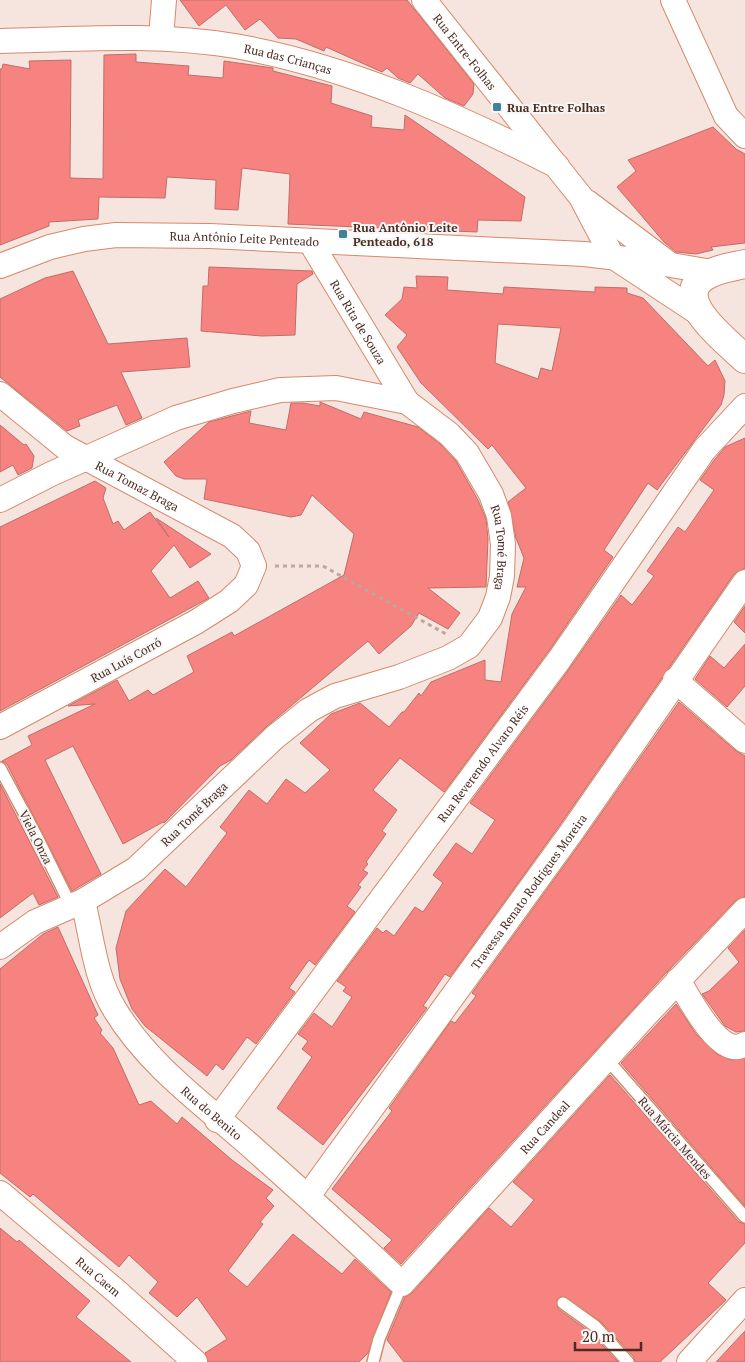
<svg xmlns="http://www.w3.org/2000/svg" width="745" height="1362" font-family="'PT Serif',serif">
<style>
.building{fill:#f78380;stroke:#bf6d6a;fill-rule:evenodd}
.lines{fill:none;stroke-linecap:round;stroke-linejoin:round}
.service-casing{stroke:#d6896a;stroke-width:14}
.minor-casing{stroke:#d6896a;stroke-width:26}
.tertiary-casing{stroke:#d6896a;stroke-width:30}
.path{stroke:#bca69d;stroke-width:3;stroke-dasharray:4 4;stroke-linecap:butt}
.service{stroke:#fff;stroke-width:11}
.minor{stroke:#fff;stroke-width:24}
.tertiary{stroke:#fff;stroke-width:28}
.poi-dot{fill:#438196;stroke:#f6f6f6;stroke-width:2}
.labels{text-anchor:middle;dominant-baseline:central;stroke-width:4;stroke-linejoin:round;paint-order:stroke}
.street-label{font-size:12px;fill:#4c2c20;stroke:#f6f6f6}
.poi-label{font-size:12px;font-weight:bold;fill:#4c2c20;stroke:#f6f6f6;text-anchor:start}
</style>
<rect width="100%" height="100%" fill="#f6e5de"/>
<g class="building">
<path d="M180,0H407L474,84L473,94L464,106L445,98L418,74L410,83L398,78L387,68L382,72L326,47L324,51L296,39L278,38L260,19L245,30L226,5L199,26Z"/>
<path d="M136,54V62L189,66L188,75L223,78L224,61L273,68V71L332,86L331,103L372,116L371,127L404,130L405,115L525,197L521,221L478,220L477,232L288,224L290,174L242,168L238,210L215,209L216,180L167,177L165,198L99,197L98,219L49,222V226L0,245V69H2L3,64L30,69L29,61L71,60L70,178L103,179L104,55Z"/>
<path d="M713,127L736,149L745,154V243L711,247L713,250L696,254L676,252L664,242L617,187L636,171L628,160Z"/>
<path d="M209,267L312,271L313,274L297,284L295,335L262,336L201,331L203,286H208Z"/>
<path d="M73,271L108,344L187,338L190,367L121,372L142,418L126,425L117,405L78,420L80,426L67,431L0,377V299L45,278Z"/>
<path d="M416,276L448,277L447,290L503,294L504,287L595,292V287L627,288V293L643,298L708,366L715,360L725,381L724,395L721,405L657,490L648,483L604,550L613,557L548,652L444,792L400,758L373,790L397,810L382,831L386,834L366,862L368,864L363,870L368,873L358,885L361,887L347,906L355,912L315,965L309,960L289,988L295,992L256,1044L247,1037L223,1070L216,1064L207,1076L145,1026L132,1009L120,979L116,948L126,911L165,869L186,887L227,833L220,827L249,790L267,804L286,779L305,793L330,770L300,743L331,714L360,703L389,727L402,712H404L419,693L421,696L431,682L485,660V680L501,682L512,614L526,587H517L524,558L516,538L508,502L526,488L492,445L488,449L421,383L397,347L407,335L385,315L402,299L404,287L417,288ZM498,324L561,328L552,371L541,368L538,379L495,363Z"/>
<path d="M320,402L361,419L364,412L418,427L440,444L456,461L478,500L486,519L488,539L486,587L428,588L460,613L448,629L419,613L411,626L379,654L368,641L266,727L231,760L220,766L164,823L163,822L123,844L73,746L45,760L101,874L72,891L7,764L2,761L32,745L28,736L95,704L68,706L117,680L129,701L148,690L153,695L194,672L187,656L232,632L234,636L344,575L354,534L312,495L301,515L291,517L204,499L207,479H184L176,476L164,462L209,422L251,411L249,423L286,430L291,403H303L320,406Z"/>
<path d="M0,425L24,445L26,444L34,456L32,468L18,475L13,465L0,472Z"/>
<path d="M745,438V568L734,574L562,822L450,977L445,974L423,1006L427,1008L323,1145L277,1108L312,1057L302,1049L308,1041L298,1034L314,1013L332,1027L352,997L343,991L346,987L337,981L377,928L383,933L386,930L394,936L415,907L423,912L443,883L433,875L456,843L472,854L495,820L470,803L570,668L621,595L632,605L654,576L647,571L678,527L685,532L714,490L700,480L715,459L725,447Z"/>
<path d="M95,481L106,488L103,498L113,524L118,521L124,530L150,512L169,537L156,518L211,554L190,568L174,545L151,571L170,598L198,581L209,598L0,711V527Z"/>
<path d="M745,606V633L734,622Z"/>
<path d="M745,644V686L727,707L695,679L710,656L724,668Z"/>
<path d="M679,702L736,751L745,756V897L735,901L666,973L401,1264L384,1248L392,1240L332,1189L392,1111L389,1108L451,1021L455,1023L476,996L472,993L584,838Z"/>
<path d="M0,784L58,897L39,905L33,893L0,918Z"/>
<path d="M58,927L98,1015L94,1018L102,1030L100,1033L113,1048L139,1105L151,1101L177,1124L182,1117L232,1160L273,1190L266,1198L274,1206L260,1222L263,1224L228,1271L247,1287L293,1234L342,1274L355,1259L391,1292L368,1353L359,1362H208L205,1353L227,1339L197,1297L177,1317L149,1293L158,1282L129,1255L119,1267L33,1194L30,1197L0,1173V969L43,934Z"/>
<path d="M745,930V1031L736,1032L725,1026L702,994L709,991L739,962L728,948Z"/>
<path d="M676,1004L696,1034L717,1054L732,1060L745,1058V1206L621,1063Z"/>
<path d="M610,1075L739,1222L745,1224V1243L708,1283L726,1300L660,1362H635L634,1357L600,1321L563,1296L557,1299L558,1309L590,1332L618,1362H404L387,1340L405,1297L412,1293L489,1208L511,1227L534,1200L513,1182Z"/>
<path d="M0,1228L17,1242L19,1240L90,1301L76,1317L131,1362H0Z"/>
<path d="M745,1331V1362H716Z"/>
</g>
<g class="lines">
<defs>
<g id="service">
<path d="M0,768L37,837L71,906"/>
<path d="M606,1058L745,1217"/>
<path d="M563,1303L595,1326L628,1362"/>
<path d="M373,1362L379,1339L402,1284"/>
</g>
<g id="minor">
<path id="s1" d="M424,0L581,197L612,256L700,314"/>
<path d="M673,0L726,116L745,136"/>
<path d="M161,38L164,0"/>
<path id="s2" d="M0,41C78,39 157,33 235,46C348,66 455,114 557,166"/>
<path d="M587,202L668,263"/>
<path id="s3" d="M311,243L407,402"/>
<path id="s4" d="M0,266L50,247L84,239L116,235L210,236L584,254L653,262L712,272"/>
<path id="s5" d="M0,394L65,447L232,536L248,551L254,566L246,585L229,601L196,622L0,727"/>
<path id="s6" d="M0,500L51,474L176,418L233,401L280,390L336,388L407,402L449,434L467,453L491,494L499,516L503,544L502,576L498,597L490,618L469,646L448,658L399,677L335,696L309,710L275,737L136,869L83,901L35,922L0,947"/>
<path d="M675,680L745,741"/>
<path id="s7" d="M83,901C92,938 95,978 115,1010C147,1063 199,1101 245,1141C298,1188 351,1235 402,1284L645,1016L745,910"/>
<path d="M678,980C689,997 720,1061 745,1044"/>
<path id="s8" d="M217,1120L559,660L704,450L745,406"/>
<path id="s9" d="M0,1193L116,1291L195,1362"/>
<path id="s10" d="M308,1196L573,830L745,582"/>
<path d="M689,1362L745,1300"/>
</g>
<path id="tertiary" d="M745,264C732,267 715,269 704,277C670,300 729,343 745,359"/>
</defs>
<use href="#service" class="service-casing"/>
<use href="#minor" class="minor-casing"/>
<use href="#tertiary" class="tertiary-casing"/>
<path class="path" d="M275,566H323L446,634"/>
<use href="#service" class="service"/>
<use href="#minor" class="minor"/>
<use href="#tertiary" class="tertiary"/>
</g>
<g class="poi-dot">
<rect x="492" y="102" width="10" height="10" rx="2.5"/>
<rect x="338" y="229" width="10" height="10" rx="2.5"/>
</g>
<g class="labels">
<g class="street-label">
<text stroke="none"><textPath href="#s1" startOffset="66">Rua Entre-Folhas</textPath></text>
<text stroke="none"><textPath href="#s2" startOffset="290">Rua das Crianças</textPath></text>
<text stroke="none"><textPath href="#s4" startOffset="249">Rua Antônio Leite Penteado</textPath></text>
<text stroke="none"><textPath href="#s3" startOffset="92">Rua Rita de Souza</textPath></text>
<text stroke="none"><textPath href="#s5" startOffset="166">Rua Tomaz Braga</textPath></text>
<text stroke="none"><textPath href="#s6" startOffset="612">Rua Tomé Braga</textPath></text>
<text transform="translate(126 660) rotate(-29)">Rua Luís Corró</text>
<text stroke="none"><textPath href="#s8" startOffset="445">Rua Reverendo Alvaro Réis</textPath></text>
<text transform="translate(194 814) rotate(-44)">Rua Tomé Braga</text>
<text transform="translate(36 837) rotate(63)">Viela Onza</text>
<text stroke="none"><textPath href="#s10" startOffset="376">Travessa Renato Rodrigues Moreira</textPath></text>
<text stroke="none"><textPath href="#s7" startOffset="256">Rua do Benito</textPath></text>
<text stroke="none"><textPath href="#s7" startOffset="724">Rua Candeal</textPath></text>
<text transform="translate(675 1138) rotate(49)">Rua Márcia Mendes</text>
<text stroke="none"><textPath href="#s9" startOffset="129">Rua Caem</textPath></text>
</g>
<g class="poi-label">
<text x="507" y="107">Rua Entre Folhas</text>
<text x="353" y="227">Rua Antônio Leite<tspan x="353" dy="14">Penteado, 618</tspan></text>
</g>
</g>
<path d="M575 1342v8h66v-8" fill="none" stroke="#4c2c20" stroke-width="2.5"/>
<text x="582" y="1342" font-size="15" fill="#4c2c20" stroke="#f6f6f6" stroke-width="4" paint-order="stroke">20 m</text>
</svg>
